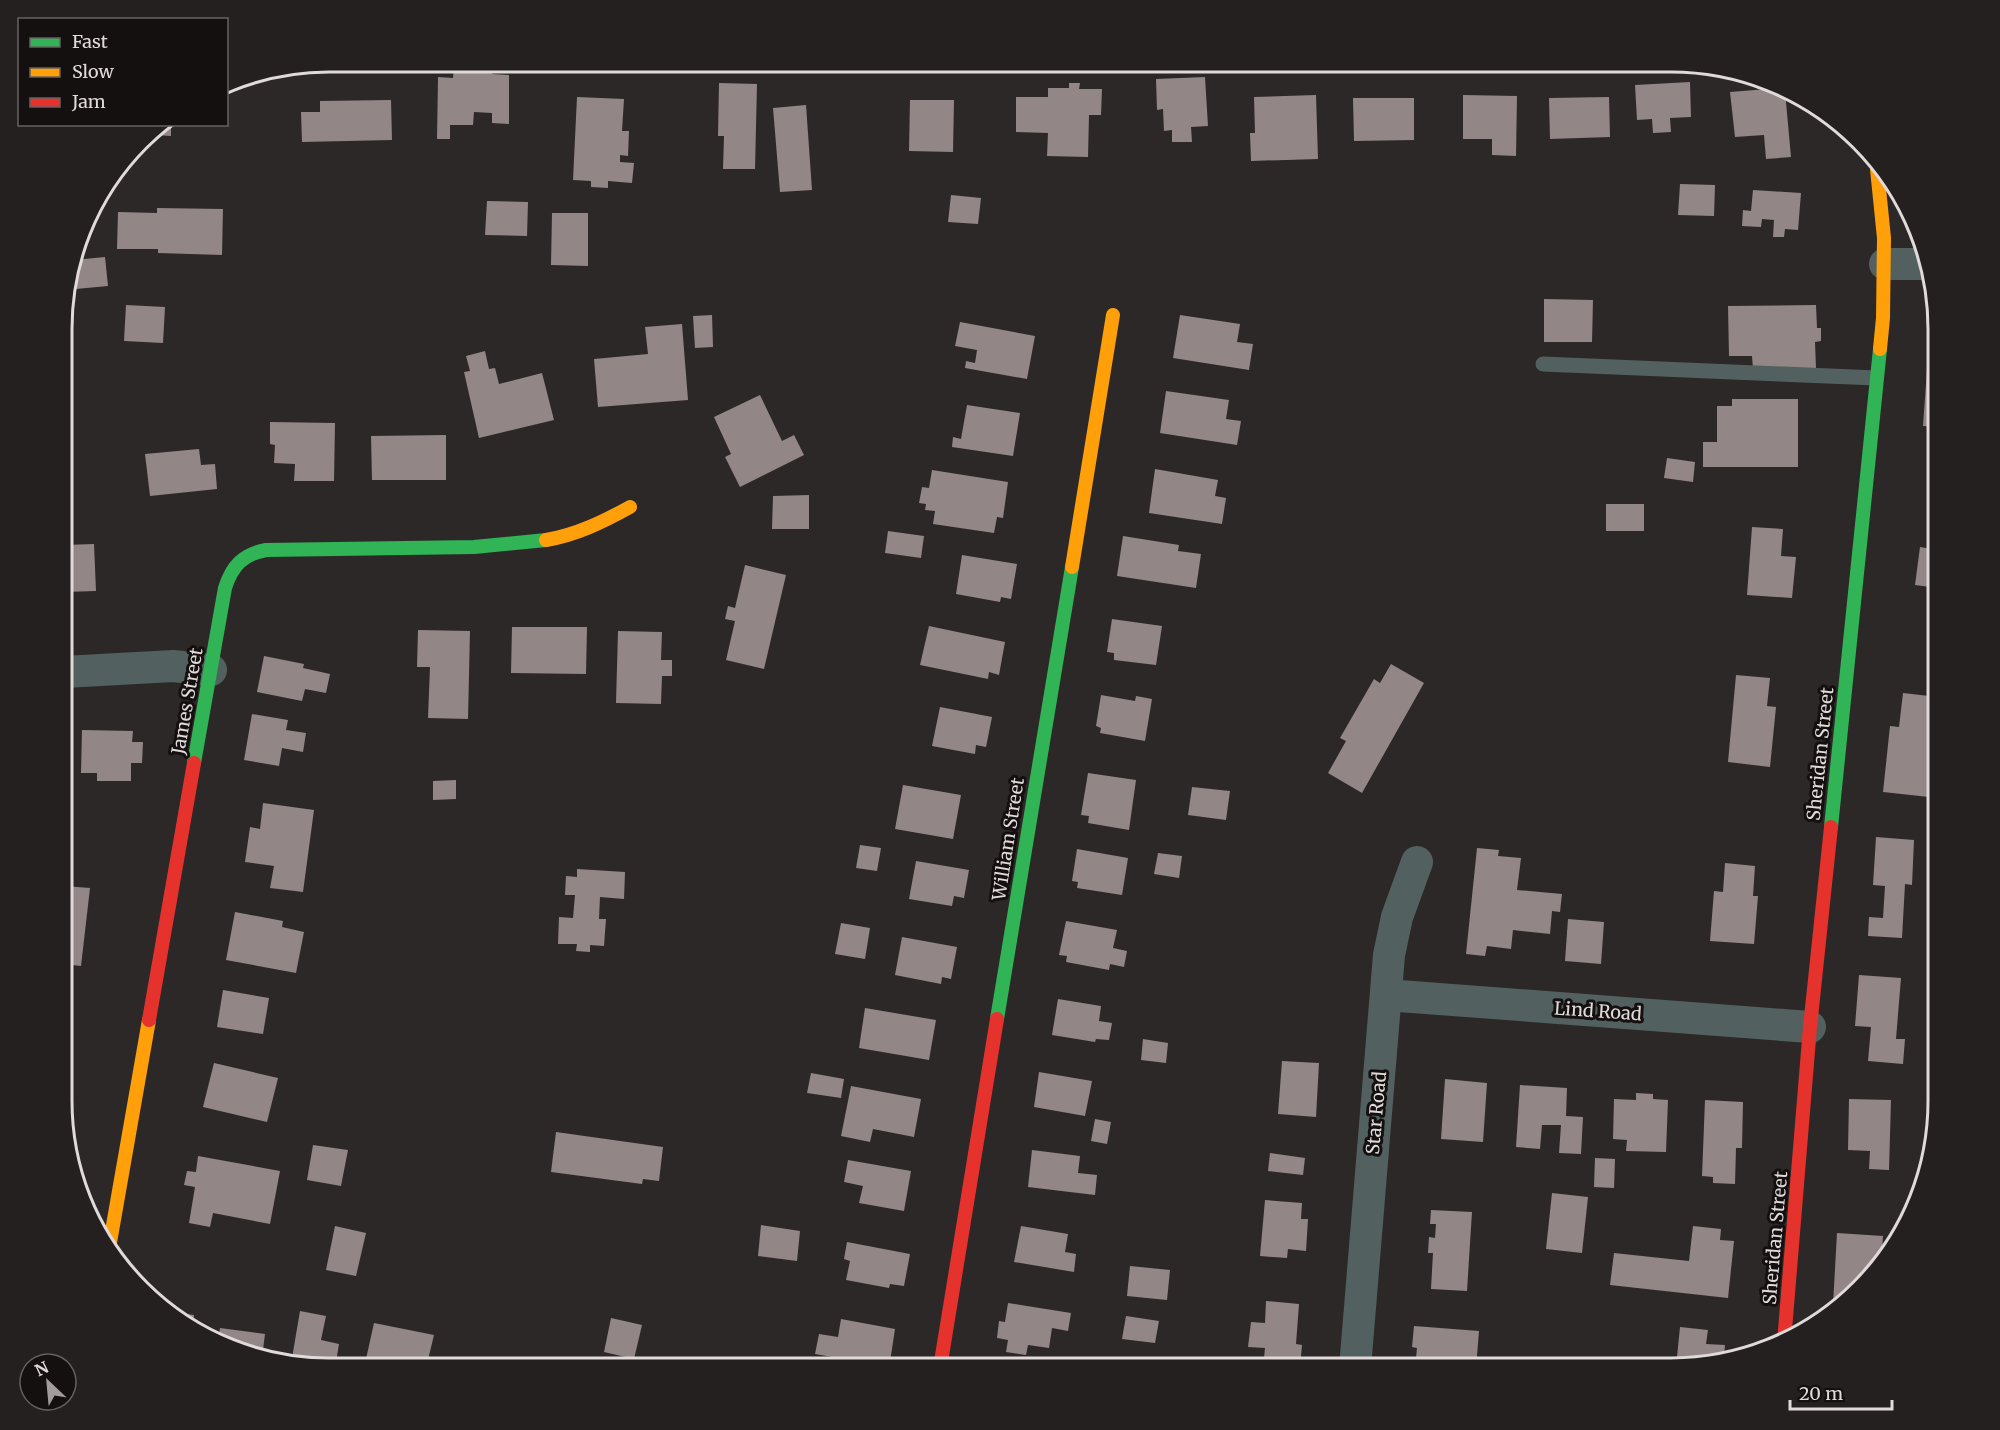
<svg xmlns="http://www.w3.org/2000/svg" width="2000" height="1430" font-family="Merriweather,serif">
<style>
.building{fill:#938686}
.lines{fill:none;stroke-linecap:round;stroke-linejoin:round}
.lane{stroke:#52605f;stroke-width:15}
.street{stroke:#52605f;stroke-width:32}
.fast{stroke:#30b455;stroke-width:14}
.slow{stroke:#ff9f0a;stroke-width:14}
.jam{stroke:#e5322d;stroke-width:14}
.labels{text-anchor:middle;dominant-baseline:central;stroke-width:6;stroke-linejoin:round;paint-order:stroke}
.street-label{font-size:18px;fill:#e1dada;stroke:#141010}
.rim{fill:none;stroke:#e1dada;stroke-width:3}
</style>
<rect width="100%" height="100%" fill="#2d2828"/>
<g class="building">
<path d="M454,64L492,65V74L509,75V124L492,123V113L474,112L473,125H450V139H437L438,77L453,78Z"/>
<path d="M1205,77L1208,126L1191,127L1192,142H1172V130L1164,131L1163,109L1157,110L1156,79Z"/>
<path d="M1690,82L1691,117L1670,118L1671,132L1653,133L1652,119L1637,120L1635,85Z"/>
<path d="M719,83L757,84L755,169H723L724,136H718Z"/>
<path d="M1069,83H1080L1079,89H1102L1101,115H1089L1088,157L1047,156L1048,133L1016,132V97H1048V88H1069Z"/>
<path d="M1780,88L1785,91L1791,157L1766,159L1764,135L1735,137L1730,92Z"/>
<path d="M1316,95L1318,159L1251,161L1250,133H1255L1254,97Z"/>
<path d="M1463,95L1517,96L1516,156L1492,155V139H1463Z"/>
<path d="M577,97L624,99L622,131H629L628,156L620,155V162L634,163L632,183L608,181V188L591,187V181L573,180Z"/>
<path d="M1609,97L1610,137L1550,139L1549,98Z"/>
<path d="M1353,98H1414V140L1354,141Z"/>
<path d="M391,100L392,140L302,142L301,112H320V101Z"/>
<path d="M910,100H954L953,152L909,151Z"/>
<path d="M806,105L812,190L780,192L773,108Z"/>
<path d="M158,124H171V136L154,135V127Z"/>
<path d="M1680,184L1715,185L1714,216L1678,215Z"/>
<path d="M1753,190L1801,193L1798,230L1785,229L1784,237H1773L1774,220L1762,219L1761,227L1742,226L1743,210L1751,211Z"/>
<path d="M951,195L981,198L978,224L948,222Z"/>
<path d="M487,201L528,202L527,236L485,235Z"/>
<path d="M157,208L223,209L222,255L158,253V249H117L118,212L157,213Z"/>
<path d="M552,213H588V266L551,265Z"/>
<path d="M105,257L108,286L65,290L74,260Z"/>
<path d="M1544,299L1593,300L1592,342H1544Z"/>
<path d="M126,305L165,307L163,343L124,341Z"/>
<path d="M1816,305L1817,328H1821V341L1815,342L1816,368L1753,369L1752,356H1729L1728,306Z"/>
<path d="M712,315L713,347L695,348L693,316Z"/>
<path d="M1180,315L1240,324L1237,342L1253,344L1249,370L1173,358Z"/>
<path d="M960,322L1035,336L1027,379L965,368L966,361L975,363L977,350L955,346Z"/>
<path d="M682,324L688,400L598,407L594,359L648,354L645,327Z"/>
<path d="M485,351L489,369L495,368L499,384L542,373L554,420L479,438L464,372L470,371L466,356Z"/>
<path d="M1927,369H1938V427L1923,426Z"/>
<path d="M1166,391L1229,400L1226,419L1241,421L1237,445L1160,433Z"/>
<path d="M760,395L782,441L794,435L804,455L740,487L725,457L731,454L714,417Z"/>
<path d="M1732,399H1798V467H1703V442H1717V406H1732Z"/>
<path d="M967,405L1020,413L1013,456L952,447L953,437L961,439Z"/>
<path d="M270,422L335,423L334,481H294L295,464L274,463L275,445L270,444Z"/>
<path d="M446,435V480H372L371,436Z"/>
<path d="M199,449L201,465L215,464L217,489L150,496L145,454Z"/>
<path d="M1667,458L1695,462L1693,482L1664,478Z"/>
<path d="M1155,469L1218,480L1215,496L1226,498L1222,524L1149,513Z"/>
<path d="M932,470L1008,482L1003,518L997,517L994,533L933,524L935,511L925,510L926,504L919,503L922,487L929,488Z"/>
<path d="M809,495V529H772L773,496Z"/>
<rect x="1606" y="504" width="38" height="27"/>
<path d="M1752,527L1783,529L1781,556L1796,557L1792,598L1747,595Z"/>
<path d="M888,531L924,536L921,558L885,553Z"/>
<path d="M1123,536L1179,545L1178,551L1201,554L1196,588L1117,576Z"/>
<path d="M94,544L96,591L64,592V545Z"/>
<path d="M1920,547L1938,550V588L1915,585Z"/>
<path d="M962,555L1017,564L1011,599L1001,597L1000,602L956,594Z"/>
<path d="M745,565L786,575L764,669L726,660L735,621L725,619L728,606L735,608Z"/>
<path d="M1112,619L1162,626L1156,665L1114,660V653L1107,652Z"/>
<path d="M929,626L1005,642L999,675L989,672L988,679L920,665Z"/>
<path d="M512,627H587L586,674L511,673Z"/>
<path d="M418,630L470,631L468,719L428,718L430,667H417Z"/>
<path d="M618,631L662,632L661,660H672V676H662L661,704L616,703Z"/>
<path d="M264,656L304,664L303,668L330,674L326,693L305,689L302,701L257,692Z"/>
<path d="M1391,664L1424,683L1362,793L1328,773L1346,741L1340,738L1374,679L1380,683Z"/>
<path d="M1736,675L1770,678L1767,706L1776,707L1770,767L1728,762Z"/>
<path d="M1903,693L1938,697V798L1883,792L1890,726L1899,727Z"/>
<path d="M1101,695L1135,701L1136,696L1152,699L1145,741L1100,733L1101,728L1096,726Z"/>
<path d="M940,707L992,717L986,747L976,745L975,754L932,746Z"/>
<path d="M252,714L288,720L286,730L306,733L303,752L282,748L279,766L244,760Z"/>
<path d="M82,730L133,731L132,742H143L142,763H131V781H97V773H81Z"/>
<path d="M1088,773L1136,780L1129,830L1088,823L1089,816L1081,815Z"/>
<path d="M456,780V799L433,800V781Z"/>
<path d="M903,785L961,795L953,839L895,829Z"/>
<path d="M1192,787L1230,791L1226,820L1188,815Z"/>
<path d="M263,803L314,810L303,892L270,888L274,866L245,862L250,827L260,829Z"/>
<path d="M1876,837L1914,840L1912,885L1905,884L1902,938L1868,936L1869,917L1883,918L1885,886L1873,885Z"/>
<path d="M860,845L881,848L877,871L856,868Z"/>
<path d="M1477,848L1499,850L1498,856L1521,858L1517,890L1562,894L1560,912L1552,911L1550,934L1513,930L1511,949L1487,946L1485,956L1466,954Z"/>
<path d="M1077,849L1128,858L1122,895L1077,888L1078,882L1072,881Z"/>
<path d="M1158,853L1182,856L1179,878L1154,874Z"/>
<path d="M916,861L969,870L964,898L954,896L952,906L909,899Z"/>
<path d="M1725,863L1755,866L1753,896H1758L1754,944L1710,941L1714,891L1723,892Z"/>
<path d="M577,869L625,872L624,899L600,897L599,919H606L604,946L590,945V952L576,951L577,944H558L559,917L573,918L575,895H565L566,876L577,877Z"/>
<path d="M64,886L90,888L81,966L64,964Z"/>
<path d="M235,912L283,921L282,927L304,932L296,973L226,960Z"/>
<path d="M1568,919L1604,922L1601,964L1565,961Z"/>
<path d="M1066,921L1117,930L1113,948L1127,951L1124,967L1110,964L1109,970L1066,962L1067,956L1059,955Z"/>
<path d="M841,923L870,928L865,959L835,954Z"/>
<path d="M902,937L957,947L951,979L942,977L941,984L895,975Z"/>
<path d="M1859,975L1901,978L1896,1039H1905L1903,1064L1868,1061L1871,1027L1855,1026Z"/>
<path d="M223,990L269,998L263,1034L217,1027Z"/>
<path d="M1058,999L1101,1006L1099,1021L1112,1023L1109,1040L1096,1039L1095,1042L1052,1035Z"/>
<path d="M865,1008L936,1020L929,1060L859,1048Z"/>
<path d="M1143,1039L1168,1043L1166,1063L1141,1060Z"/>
<path d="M1282,1061L1319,1063L1316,1117L1278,1114Z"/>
<path d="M214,1063L278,1078L267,1122L203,1107Z"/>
<path d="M1039,1072L1092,1081L1085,1116L1034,1107Z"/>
<path d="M811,1073L844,1079L841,1098L807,1093Z"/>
<path d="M1445,1079L1487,1083L1483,1142L1441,1139Z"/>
<path d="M1520,1085L1567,1088L1566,1116L1583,1117L1581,1154L1559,1153L1561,1125H1542L1540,1149L1516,1147Z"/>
<path d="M851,1086L921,1099L914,1137L873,1129L870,1142L841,1136Z"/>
<path d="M1636,1093L1653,1094V1099L1668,1100L1666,1152L1626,1151L1627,1140L1613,1139L1614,1099L1636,1100Z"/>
<path d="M1849,1099L1891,1100L1889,1170L1869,1169L1870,1151L1848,1150Z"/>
<path d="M1705,1100L1743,1102L1742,1148H1736L1735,1184L1713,1183V1177L1702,1176Z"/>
<path d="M1095,1119L1111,1122L1107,1144L1091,1141Z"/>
<path d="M556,1132L663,1147L659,1181L643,1179L642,1184L551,1172Z"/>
<path d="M313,1145L348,1150L341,1186L307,1180Z"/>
<path d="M1032,1150L1080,1156L1078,1173L1097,1175L1095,1195L1028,1187Z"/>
<path d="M1270,1153L1305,1158L1303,1175L1268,1171Z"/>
<path d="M198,1156L280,1171L270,1224L213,1213L210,1227L189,1223L195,1187L184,1185L187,1171L196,1172Z"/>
<path d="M1595,1158L1615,1159L1614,1188L1594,1187Z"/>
<path d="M848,1160L911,1171L904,1211L859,1203L863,1186L844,1182Z"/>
<path d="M1552,1193L1588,1197L1582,1253L1546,1249Z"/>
<path d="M1265,1200L1302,1203L1301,1219H1308L1306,1251L1288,1249L1287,1258L1260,1256Z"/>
<path d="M1431,1210L1472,1212L1467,1291L1431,1289L1433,1253H1428L1429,1237L1435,1238L1436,1224H1430Z"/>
<path d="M761,1225L800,1231L797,1261L758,1256Z"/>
<path d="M335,1226L366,1233L356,1276L326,1270Z"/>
<path d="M1021,1226L1068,1234L1065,1252L1076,1254L1074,1272L1014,1262Z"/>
<path d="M1693,1226L1721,1229L1720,1240L1734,1241L1728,1298L1610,1285L1614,1253L1689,1261Z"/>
<path d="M1837,1233L1883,1236L1881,1266L1833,1305Z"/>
<path d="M847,1242L910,1254L904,1286L890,1284L889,1288L846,1280L850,1261L844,1259Z"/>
<path d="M1130,1266L1170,1270L1167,1300L1127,1296Z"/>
<path d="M1266,1301L1299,1304L1296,1344L1302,1345L1300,1368H1263L1265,1348L1248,1347L1251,1322L1265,1323Z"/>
<path d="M1008,1303L1071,1313L1068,1331L1052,1328L1049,1348L1028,1345L1026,1355L1006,1352L1008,1340L997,1338L999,1321L1005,1322Z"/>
<path d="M164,1311L194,1315L193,1327L166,1313Z"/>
<path d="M300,1311L326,1316L321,1340L339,1344L335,1368H312L291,1364Z"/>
<path d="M1126,1316L1159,1321L1155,1343L1122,1339Z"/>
<path d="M611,1318L642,1325L634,1359L604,1352Z"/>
<path d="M841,1319L895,1329L890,1362L880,1360L879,1365L815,1354L819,1334L838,1337Z"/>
<path d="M374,1323L434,1335L426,1368H364Z"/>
<path d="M1414,1326L1479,1331L1476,1368H1415L1417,1348L1412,1347Z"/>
<path d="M1680,1327L1708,1330L1706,1344L1725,1345L1724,1356L1676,1367Z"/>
<path d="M220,1328L265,1334L262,1358L243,1354L218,1341Z"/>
<path d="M480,1363L500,1367L499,1368H479Z"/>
</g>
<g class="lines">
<path class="lane" d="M1543,364L1876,378"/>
<g class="street">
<path d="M1885,264H1925"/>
<path d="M64,672L173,666L211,670"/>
<path d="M1386,995L1810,1027"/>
<path d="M1355,1368L1389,955L1397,917L1417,862"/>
</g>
<g class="fast">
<path d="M194,763L225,588C232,566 243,554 266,550L474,547L546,540"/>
<path d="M1831,827L1880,349"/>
<path d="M997,1019L1072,567"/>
</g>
<g class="slow">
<path d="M1877,169L1884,238L1883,318L1880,349"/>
<path d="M546,540C576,535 603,522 630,507"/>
<path d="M1072,567L1113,315"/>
<path d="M109,1248L149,1020"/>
</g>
<g class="jam">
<path d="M149,1020L194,763"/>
<path d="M1784,1342L1810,1027L1831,827"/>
<path d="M940,1368L997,1019"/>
</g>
</g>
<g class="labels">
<g class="street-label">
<text transform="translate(187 701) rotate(-80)">James Street</text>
<text transform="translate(1820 754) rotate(-84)">Sheridan Street</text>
<text transform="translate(1008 839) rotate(-81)">William Street</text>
<text transform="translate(1598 1011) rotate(4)">Lind Road</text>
<text transform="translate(1376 1113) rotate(-85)">Star Road</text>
<text transform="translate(1775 1238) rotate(-85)">Sheridan Street</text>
</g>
</g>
<path d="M0 0H2000V1430H0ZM329 72H1671A257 257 0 0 1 1928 329V1101A257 257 0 0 1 1671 1358H329A257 257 0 0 1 72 1101V329A257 257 0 0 1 329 72Z" fill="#242020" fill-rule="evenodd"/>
<path class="rim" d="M329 72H1671A257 257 0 0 1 1928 329V1101A257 257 0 0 1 1671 1358H329A257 257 0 0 1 72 1101V329A257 257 0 0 1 329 72Z"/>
<rect x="18" y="18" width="210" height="108" fill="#141010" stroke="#666161" stroke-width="1.5"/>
<rect x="30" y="38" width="30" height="9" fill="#30b455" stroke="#666161" stroke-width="1.5"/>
<text x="72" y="48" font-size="18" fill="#e1dada">Fast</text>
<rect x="30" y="68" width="30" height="9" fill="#ff9f0a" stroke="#666161" stroke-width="1.5"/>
<text x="72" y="78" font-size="18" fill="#e1dada">Slow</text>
<rect x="30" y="98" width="30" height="9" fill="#e5322d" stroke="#666161" stroke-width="1.5"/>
<text x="72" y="108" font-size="18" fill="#e1dada">Jam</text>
<g transform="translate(48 1382) rotate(334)"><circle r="28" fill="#141010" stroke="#666161" stroke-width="1.5"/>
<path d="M0-4.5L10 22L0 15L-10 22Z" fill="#a29c9c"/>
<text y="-9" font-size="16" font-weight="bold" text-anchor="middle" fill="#e1dada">N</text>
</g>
<path d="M1790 1400v9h102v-9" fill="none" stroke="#e1dada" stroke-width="3"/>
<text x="1799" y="1400" font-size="18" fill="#e1dada" stroke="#141010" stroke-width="4.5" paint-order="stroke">20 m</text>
</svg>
